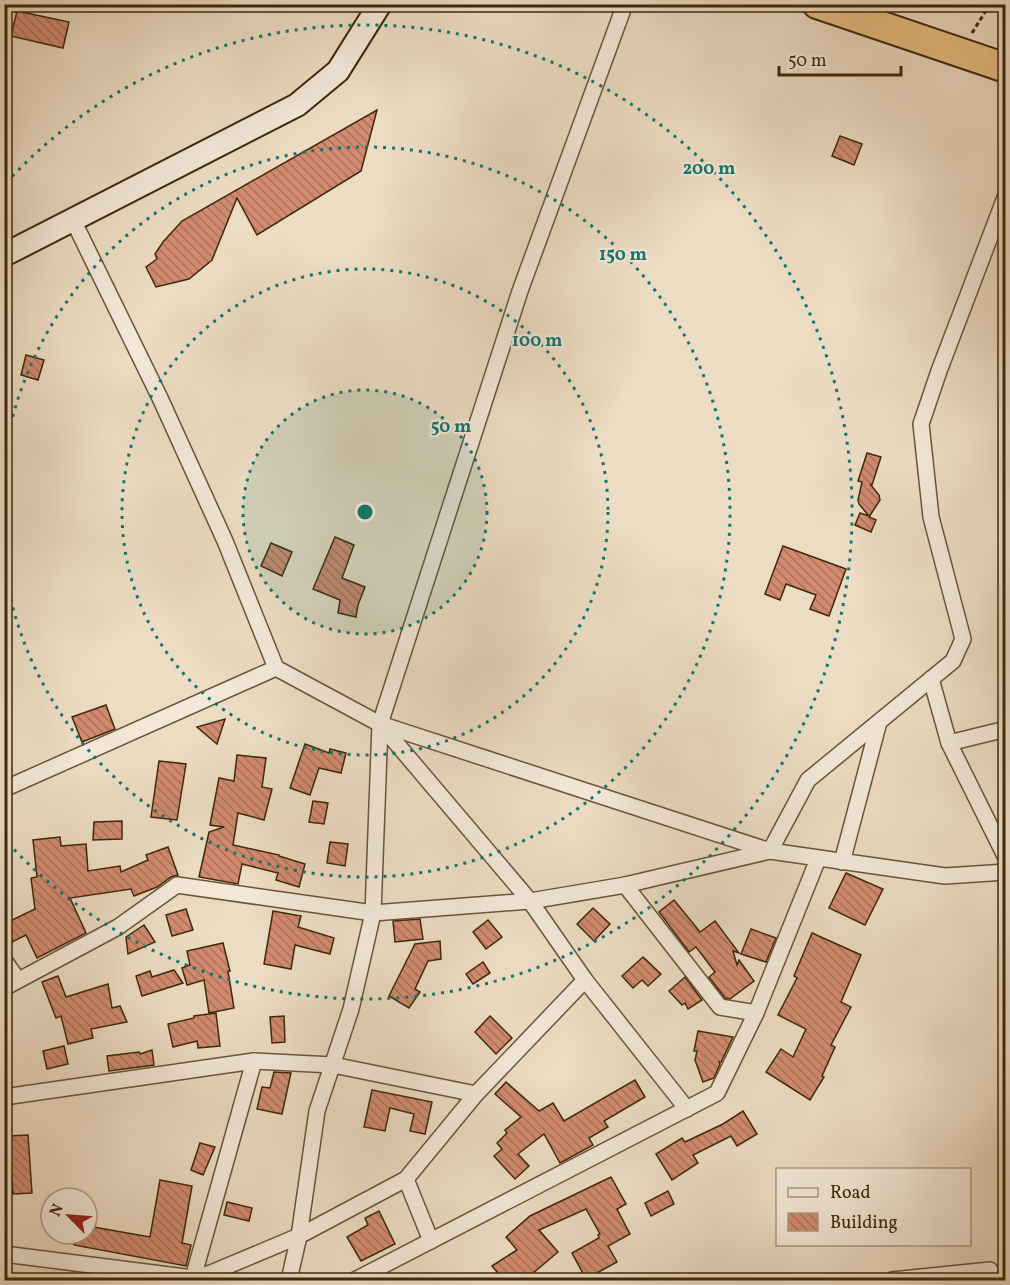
<svg xmlns="http://www.w3.org/2000/svg" width="1010" height="1285" font-family="Vollkorn,serif">
<style>
.building{fill:url(#building-back-hatch);stroke:#3d2809;stroke-width:1.5}
.lines{fill:none;stroke-linecap:round;stroke-linejoin:round}
.street-casing{stroke:#695538;stroke-width:18}
.secondary-casing{stroke:#3d2809;stroke-width:26}
.highway-casing{stroke:#3d2809;stroke-width:32}
.path{stroke:#3d2809;stroke-width:3;stroke-dasharray:4.5 3;stroke-linecap:butt}
.street{stroke:#f3e8d8;stroke-width:15}
.secondary{stroke:#f3e8d8;stroke-width:22}
.highway{stroke:#e6be82;stroke-width:28}
.ring{fill:none;stroke:#0f766e;stroke-width:3;stroke-dasharray:3 6}
.centre{fill:#0f766e;stroke:#f3e8d8;stroke-width:3}
.ring-label{font-size:18px;text-anchor:middle;font-weight:bold;fill:#0f766e;stroke:#f3e8d8;stroke-width:4.5;stroke-linejoin:round;paint-order:stroke}
</style>
<defs>
<pattern id="building-back-hatch" width="6" height="6" patternUnits="userSpaceOnUse" patternTransform="scale(1.5)"><rect width="6" height="6" fill="#d28b70"/><path d="M-1 5l2 2M0 0l6 6M5-1l2 2" fill="none" stroke="#ac725a"/></pattern>
</defs>
<rect width="100%" height="100%" fill="#ecdcc3"/>
<filter id="stains"><feTurbulence type="fractalNoise" baseFrequency=".00333" numOctaves="4"/><feColorMatrix values="0 0 0 0 .2 0 0 0 0 .09 0 0 0 0 .02 0 0 0 .5 -.17"/></filter>
<radialGradient id="worn" r=".72"><stop offset=".6" stop-color="#630" stop-opacity="0"/><stop offset="1" stop-color="#630" stop-opacity=".3"/></radialGradient>
<g class="building">
<path d="M17,11L69,22L63,48L11,36Z"/>
<path d="M377,110L361,171L257,235L237,198L212,260L189,279L156,287L146,267L157,259L155,254L163,242L182,221Z"/>
<path d="M840,136L862,144L854,165L832,156Z"/>
<path d="M26,355L44,360L38,380L21,375Z"/>
<path d="M867,453L881,457L872,485L870,484L879,495L880,500L869,517L876,520L871,532L855,525L860,513L869,516L859,504L858,500L862,482L858,481Z"/>
<path d="M335,537L354,545L342,578L365,587L358,605L356,617L338,613L340,600L313,589Z"/>
<path d="M271,543L292,552L282,576L261,566Z"/>
<path d="M783,546L846,569L829,616L810,609L816,595L786,584L780,600L765,594Z"/>
<path d="M106,705L115,729L82,742L72,717Z"/>
<path d="M225,719L217,744L197,727Z"/>
<path d="M305,744L329,753L330,749L346,753L341,773L319,768L310,795L290,788Z"/>
<path d="M237,755L266,758L262,787L272,789L264,820L238,813L233,845L279,855V856L305,864L299,887L276,880L278,873L242,864L238,884L199,877L209,832L224,827L210,825L219,778L234,781Z"/>
<path d="M159,761L186,764L177,820L151,817Z"/>
<path d="M313,801L328,803L324,824L309,822Z"/>
<path d="M122,821V839L93,840L94,822Z"/>
<path d="M60,837L61,846L86,844L88,871L120,866L121,872L148,860L146,855L168,847L178,875L171,877L157,887L134,896L131,889L70,898L86,933L37,958L26,935L8,944L4,936V924L35,909L31,878L37,877L33,840Z"/>
<path d="M330,842L348,844L345,866L327,863Z"/>
<path d="M846,873L883,889L865,925L829,908Z"/>
<path d="M674,900L700,932L715,921L739,953L733,951L737,965L739,960L754,981L730,999L725,998L709,977L715,972L696,947L689,952L659,912Z"/>
<path d="M593,908L610,924L594,941L577,924Z"/>
<path d="M186,909L193,930L172,936L166,915Z"/>
<path d="M273,911L301,916L298,927L334,938L330,954L295,945L291,969L264,964Z"/>
<path d="M420,919L423,939L395,942L393,921Z"/>
<path d="M488,920L502,937L486,949L473,932Z"/>
<path d="M144,925L155,942L128,954L126,937Z"/>
<path d="M751,929L776,938L766,962L741,954Z"/>
<path d="M812,933L861,955L841,1002L851,1007L831,1045L835,1047L822,1076L824,1077L810,1100L766,1072L781,1049L793,1057L806,1029L778,1015L797,978L794,976Z"/>
<path d="M440,941L441,959L428,961L415,989L420,992L409,1008L389,996L415,944Z"/>
<path d="M223,943L230,971H228L234,1008L209,1013L204,980L187,985L182,968L190,965L187,951Z"/>
<path d="M643,957L661,974L648,986L642,980L633,988L622,976Z"/>
<path d="M483,962L490,973L473,984L466,974Z"/>
<path d="M174,970L183,983L142,996L136,976L150,971L152,977Z"/>
<path d="M58,976L66,997L108,984L112,1008L120,1006L127,1022L91,1029L93,1038L68,1044L61,1016L56,1018L42,982Z"/>
<path d="M685,977L702,1000L688,1009L685,1003L682,1005L669,991Z"/>
<path d="M216,1013L220,1046L198,1048L197,1041L173,1047L168,1024L194,1018V1016Z"/>
<path d="M284,1016L285,1042L272,1043L270,1017Z"/>
<path d="M490,1016L512,1038L496,1054L475,1032Z"/>
<path d="M698,1031L733,1037L721,1062H719L720,1064L714,1078L703,1082L695,1060L697,1051H694Z"/>
<path d="M64,1046L68,1064L47,1069L43,1051Z"/>
<path d="M152,1050L154,1065L109,1071L107,1056L139,1052L140,1054Z"/>
<path d="M274,1072L291,1073L282,1114L257,1109L262,1087L270,1088Z"/>
<path d="M635,1080L645,1097L604,1121L608,1127L589,1138L593,1145L560,1163L544,1134L518,1154L529,1166L515,1179L494,1156L502,1149L497,1143L507,1133L505,1130L521,1117L495,1094L506,1082L539,1111L553,1103L564,1121Z"/>
<path d="M372,1090L432,1102L425,1134L410,1131L414,1114L390,1108L385,1131L364,1127Z"/>
<path d="M743,1111L757,1134L737,1146L731,1136L693,1155L698,1163L672,1180L656,1154L682,1138L685,1142L723,1124Z"/>
<path d="M28,1135L32,1193L13,1194L9,1136Z"/>
<path d="M200,1143L215,1147L203,1175L191,1170Z"/>
<path d="M611,1177L626,1204L617,1209L630,1234L608,1246L617,1262L586,1279L572,1253L599,1238L598,1235L600,1234L586,1209L539,1230L558,1252L532,1274L537,1281H485L497,1272L492,1266L517,1250L506,1237L530,1216Z"/>
<path d="M160,1180L192,1186L182,1243L191,1245L186,1266L74,1245L76,1234H87V1226L150,1237Z"/>
<path d="M668,1191L674,1204L651,1216L645,1203Z"/>
<path d="M227,1202L252,1208L249,1221L224,1215Z"/>
<path d="M379,1211L395,1244L361,1261L347,1237L368,1225L365,1218Z"/>
</g>
<g class="lines">
<defs>
<g id="street">
<path d="M276,668L380,724L770,851L808,780L953,661L963,639L931,517L921,424L939,371L1006,195"/>
<path d="M931,679L949,743L1006,729"/>
<path d="M380,724L530,901L585,980L687,1109"/>
<path d="M949,743L1006,858"/>
<path d="M4,789L276,668L225,541L160,398L73,220"/>
<path d="M842,862L879,722"/>
<path d="M625,885L720,1007L756,1013"/>
<path d="M4,960L18,980"/>
<path d="M4,988L118,927L177,885L373,913L530,901L625,885L770,851L945,876L1006,872"/>
<path d="M4,1097L254,1061L333,1065L476,1094"/>
<path d="M406,1179L431,1241"/>
<path d="M4,1254L193,1278L211,1273L299,1236L406,1179L476,1094L585,980"/>
<path d="M193,1278L254,1061"/>
<path d="M289,1280L299,1236L317,1111L351,1009L373,913L380,724L520,291L625,4"/>
<path d="M355,1280L717,1093L756,1013L818,859"/>
<path d="M892,1280L990,1270L987,1280"/>
</g>
<path id="secondary" d="M4,255L297,105L338,71L380,4"/>
<path id="highway" d="M817,4L1006,68"/>
</defs>
<use href="#street" class="street-casing"/>
<use href="#secondary" class="secondary-casing"/>
<use href="#highway" class="highway-casing"/>
<path class="path" d="M972,33L990,4"/>
<use href="#street" class="street"/>
<use href="#secondary" class="secondary"/>
<use href="#highway" class="highway"/>
</g>
<circle cx="365" cy="512" r="122" fill="#0f766e" fill-opacity=".12"/>
<g class="ring">
<circle cx="365" cy="512" r="122"/>
<circle cx="365" cy="512" r="243"/>
<path d="M5 452A365 365 0 1 1 5 572"/>
<path d="M6 183A487 487 0 1 1 6 841"/>
</g>
<circle cx="365" cy="512" r="9" class="centre"/>
<g class="ring-label">
<text x="709" y="174">200 m</text>
<text x="623" y="260">150 m</text>
<text x="537" y="346">100 m</text>
<text x="451" y="432">50 m</text>
</g>
<rect width="1010" height="1285" fill="none" stroke="#ecdcc3" stroke-width="24"/>
<rect x="6" y="6" width="998" height="1273" fill="none" stroke="#3d2809" stroke-width="3"/>
<rect x="12" y="12" width="986" height="1261" fill="none" stroke="#3d2809" stroke-width="1.5"/>
<rect x="776" y="1168" width="195" height="78" fill="#f3e8d8" stroke="#aa9b85" stroke-width="1.5"/>
<rect x="788" y="1188" width="30" height="9" fill="#f3e8d8" stroke="#aa9b85" stroke-width="1.5"/>
<text x="830" y="1198" font-size="18" fill="#3d2809">Road</text>
<rect x="788" y="1213" width="30" height="18" fill="url(#building-back-hatch)" stroke="#aa9b85" stroke-width="1.5"/>
<text x="830" y="1228" font-size="18" fill="#3d2809">Building</text>
<g transform="translate(69 1216) rotate(295)"><circle r="28" fill="#f3e8d8" stroke="#aa9b85" stroke-width="1.5"/>
<path d="M0-4.5L10 22L0 15L-10 22Z" fill="#8f2418"/>
<text y="-9" font-size="16" font-weight="bold" text-anchor="middle" fill="#3d2809">N</text>
</g>
<path d="M779 66v9h122v-9" fill="none" stroke="#3d2809" stroke-width="3"/>
<text x="788" y="66" font-size="18" fill="#3d2809" stroke="#f3e8d8" stroke-width="4.5" paint-order="stroke">50 m</text>
<rect width="100%" height="100%" filter="url(#stains)"/>
<rect width="100%" height="100%" fill="url(#worn)"/>
</svg>
